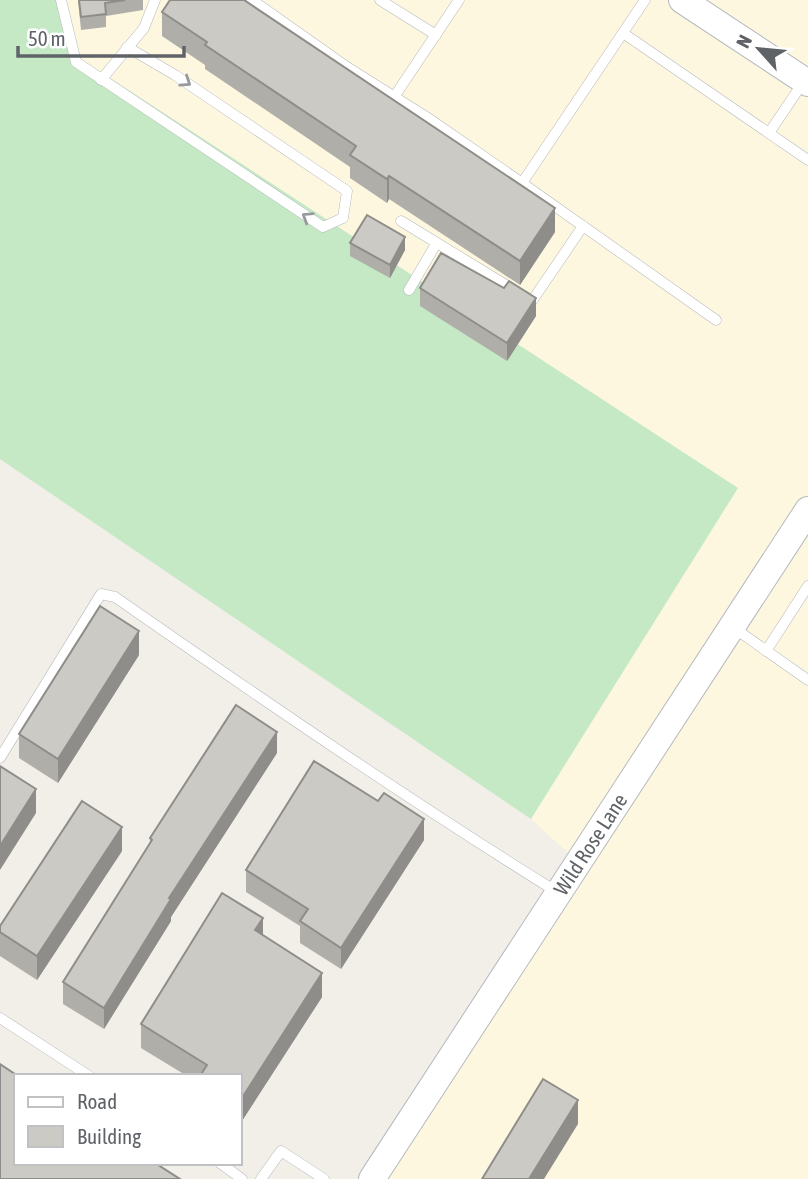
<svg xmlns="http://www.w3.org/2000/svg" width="808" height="1179" font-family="'Asap Condensed',sans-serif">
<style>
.commercial{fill:#fef7e0}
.grass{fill:#c5e8c5}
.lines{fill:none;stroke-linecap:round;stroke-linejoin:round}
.lane-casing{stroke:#b5b8bc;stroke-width:11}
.secondary-casing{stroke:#b6babf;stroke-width:28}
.lane{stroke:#fff;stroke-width:10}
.secondary{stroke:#fff;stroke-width:26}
.wall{fill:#afaea9}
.shaded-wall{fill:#8f8d8a}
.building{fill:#cccac5;stroke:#8f8d8a;stroke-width:2}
.oneway{stroke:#979a9d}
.labels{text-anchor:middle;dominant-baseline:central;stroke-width:5;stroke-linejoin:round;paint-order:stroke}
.street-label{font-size:21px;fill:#5f6368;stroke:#fff}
</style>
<rect width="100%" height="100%" fill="#f1efe8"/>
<path class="commercial" d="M60,0H808V1179H388L588,871L531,819L737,488L81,59Z"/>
<path class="grass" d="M0,0H60L81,59L738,488L531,819L0,459Z"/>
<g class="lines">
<defs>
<g id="lane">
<path d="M61,0L76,62L323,227L343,218L347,191L175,75L127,47"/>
<path d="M252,0L347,67L431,120L522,183L645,0"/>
<path d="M380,0L436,35"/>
<path d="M623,33L808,160"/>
<path d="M101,80L144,28L155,0"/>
<path d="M394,97L459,0"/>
<path d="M769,133L804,81"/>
<path d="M522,183L716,320"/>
<path d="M401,221L532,301L583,226"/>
<path d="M409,290L436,244"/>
<path d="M734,628L808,680"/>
<path d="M766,651L808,586"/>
<path d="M0,758L101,594L115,597C260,698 406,798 557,892"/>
<path d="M0,1018L89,1076"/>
<path d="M220,1163L242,1179"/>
<path d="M261,1179L281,1151L324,1179"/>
</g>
<g id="secondary">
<path d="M682,0L808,83"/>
<path d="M372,1179L808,510"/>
</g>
</defs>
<use href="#lane" class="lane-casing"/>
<use href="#secondary" class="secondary-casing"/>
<use href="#lane" class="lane"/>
<use href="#secondary" class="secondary"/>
</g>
<g class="wall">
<path d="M78,0H143V10L106,16V27L81,30Z"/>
<path d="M162,12L555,232L520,285L389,199L387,203L350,178V167L205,69V65L162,36Z"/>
<path d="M350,243L405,250L390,278L350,256Z"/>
<path d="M420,288H504L536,316L507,361L420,306Z"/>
<path d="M139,655L58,783L19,758V734Z"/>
<path d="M277,753L171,917V921L104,1029L63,1004V982L150,843V838Z"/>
<path d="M378,801L424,840L341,969L300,943V926L246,892V870Z"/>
<path d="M122,851L37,980L0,956V926Z"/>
<path d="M263,935L322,997L240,1124V1076H187L141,1048V1024Z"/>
</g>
<g class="shaded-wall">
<path d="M389,176V199L387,203V179Z"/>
<path d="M555,208V232L520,285V261Z"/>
<path d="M405,237V250L390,278V265Z"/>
<path d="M536,298V316L507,361V343Z"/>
<path d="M139,631V655L58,783V759Z"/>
<path d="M277,732V753L171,917V921L104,1029V1008L169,898Z"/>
<path d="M36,789V813L0,870V846Z"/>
<path d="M424,819V840L341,969V948Z"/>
<path d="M122,827V851L37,980V956Z"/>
<path d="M263,918V942L255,930Z"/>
<path d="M322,973V997L240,1124V1101Z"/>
<path d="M578,1100V1124L544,1179H529Z"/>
</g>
<g class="building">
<path d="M79,0H125L105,3L106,14L81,17Z"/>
<path d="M170,0H244L555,208L520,261L389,176L387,179L350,155L356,146L205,45L207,42L162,12Z"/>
<path d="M367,215L405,237L390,265L350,243Z"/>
<path d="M441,253L504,288L509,281L536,298L507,343L420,288Z"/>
<path d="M100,606L139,631L58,759L19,734Z"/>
<path d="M236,705L277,732L169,898L171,899L104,1008L63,982L152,840L150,838Z"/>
<path d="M314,761L378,801L384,793L424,819L341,948L300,921L308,909L246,870Z"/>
<path d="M0,766L36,789L0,846Z"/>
<path d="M82,801L122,827L37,956L0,932V926Z"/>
<path d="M222,893L263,918L255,930L322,973L240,1101V1076H200L207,1065L141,1024Z"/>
<path d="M0,1064L18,1076H16V1163H155L180,1179H0Z"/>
<path d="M543,1079L578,1100L529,1179H482Z"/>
</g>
<defs><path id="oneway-chevron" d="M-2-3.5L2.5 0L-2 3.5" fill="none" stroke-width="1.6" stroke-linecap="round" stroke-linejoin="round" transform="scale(1.75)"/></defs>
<g class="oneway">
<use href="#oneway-chevron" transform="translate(186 82) rotate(34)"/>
<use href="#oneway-chevron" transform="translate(307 217) rotate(-148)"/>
</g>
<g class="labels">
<g class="street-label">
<text transform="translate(590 844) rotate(-57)">Wild Rose Lane</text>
</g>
</g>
<rect x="14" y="1074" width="228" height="91" fill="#ffffff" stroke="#bfc1c3" stroke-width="2"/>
<rect x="28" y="1097" width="35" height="10" fill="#ffffff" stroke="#bfc1c3" stroke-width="2"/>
<text x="77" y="1109" font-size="21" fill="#5f6368">Road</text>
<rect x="28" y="1126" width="35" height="21" fill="#cccac5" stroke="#bfc1c3" stroke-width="2"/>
<text x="77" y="1144" font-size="21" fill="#5f6368">Building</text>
<g transform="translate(759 49) rotate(297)" stroke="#ffffff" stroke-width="5" paint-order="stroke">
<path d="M0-5L12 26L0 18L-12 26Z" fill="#5f6368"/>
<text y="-10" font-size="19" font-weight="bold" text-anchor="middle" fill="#5f6368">N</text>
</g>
<path d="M18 46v10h166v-10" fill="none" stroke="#5f6368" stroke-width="3.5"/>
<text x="28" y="46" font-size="21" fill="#5f6368" stroke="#ffffff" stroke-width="5" paint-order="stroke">50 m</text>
</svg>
